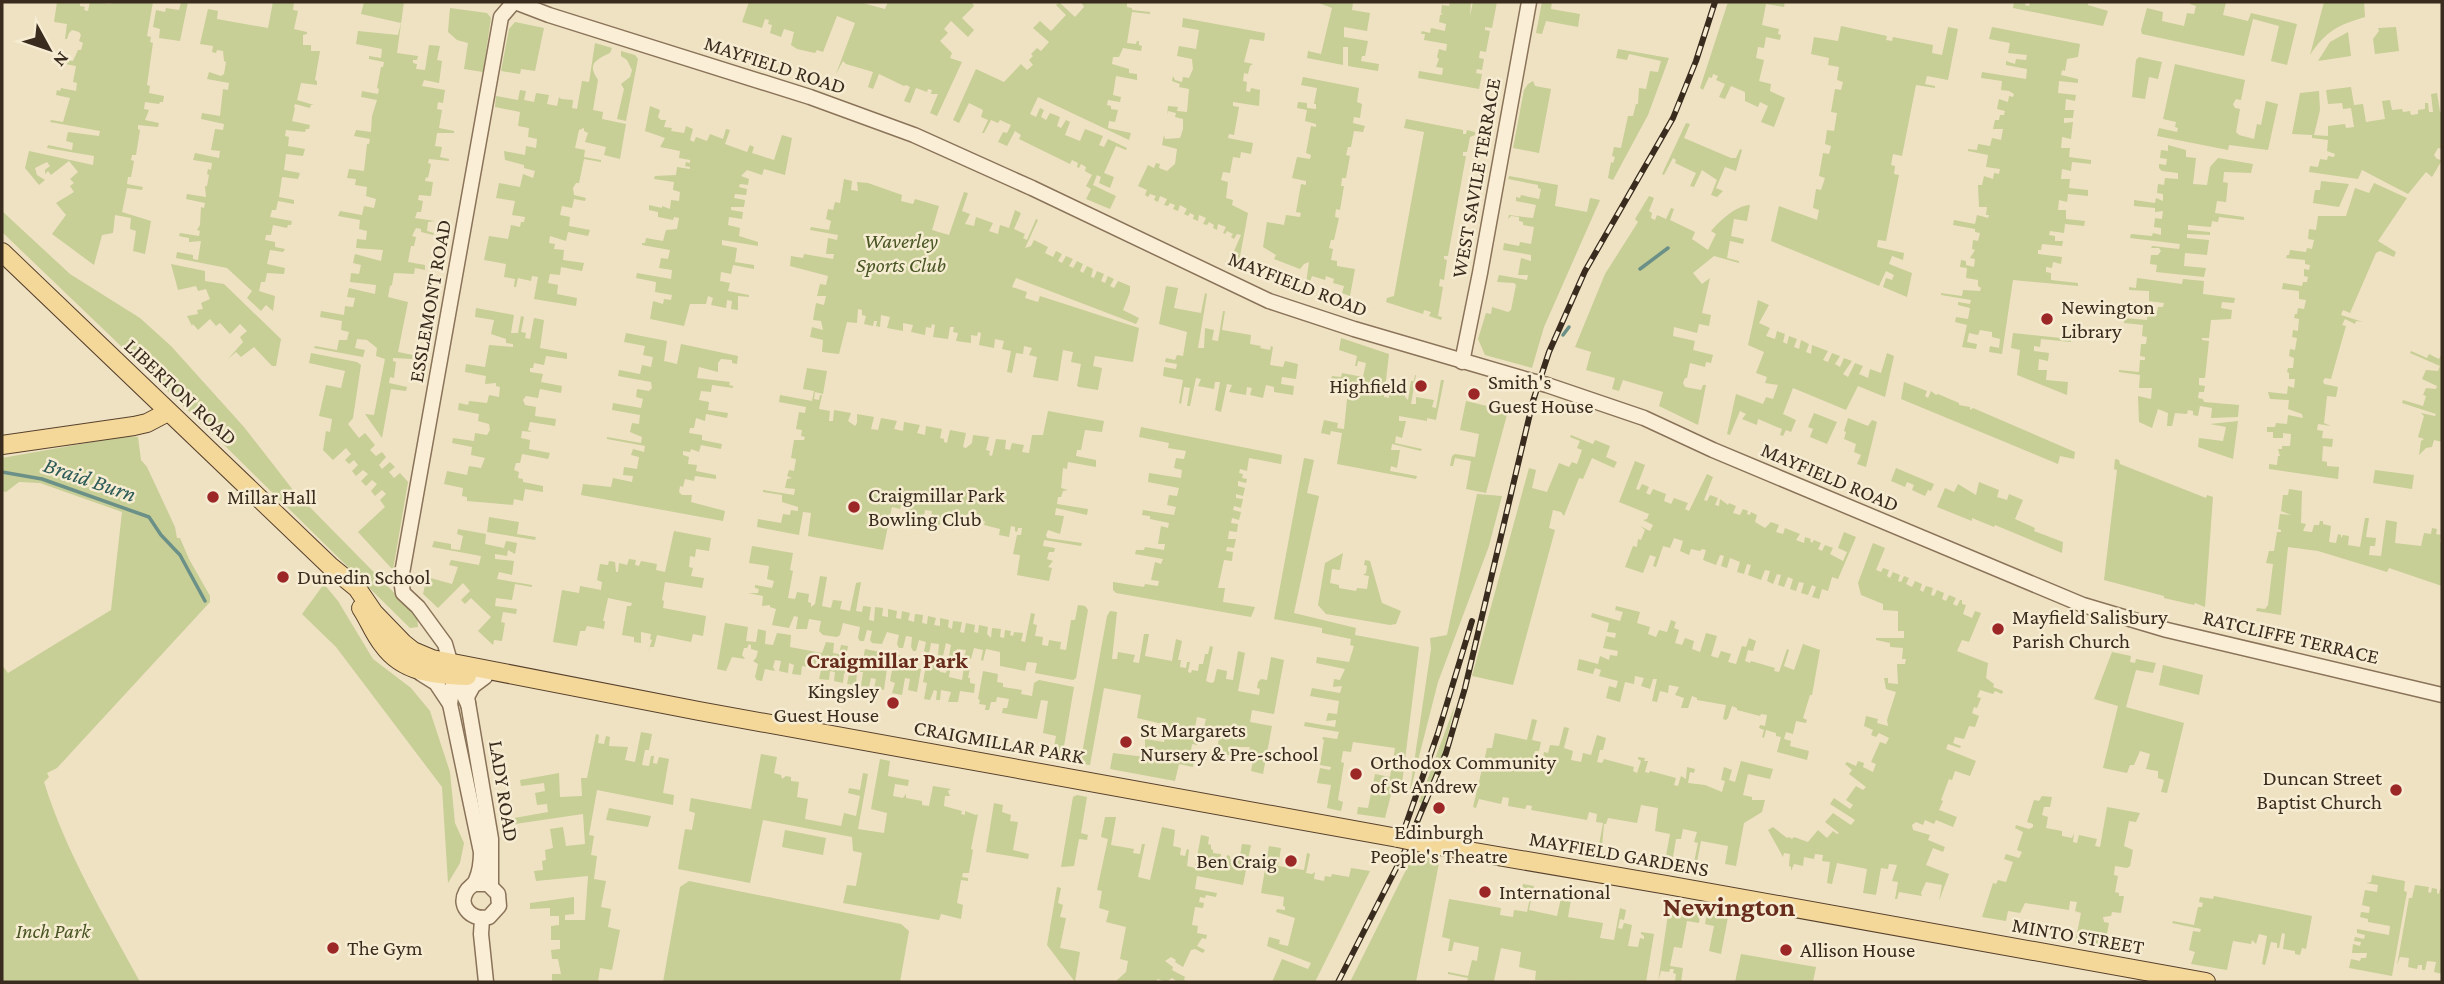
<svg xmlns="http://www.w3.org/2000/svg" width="2444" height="984" font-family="'Crimson Pro',serif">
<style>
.green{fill:#c7ce96}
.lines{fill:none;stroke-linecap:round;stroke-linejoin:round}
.stream{stroke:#6b9087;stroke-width:3.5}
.tertiary-casing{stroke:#8a7359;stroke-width:17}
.primary-casing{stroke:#58412d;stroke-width:20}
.tertiary{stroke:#faefd6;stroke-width:14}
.primary{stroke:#f4d899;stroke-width:18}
.rail-casing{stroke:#392b1d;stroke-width:6}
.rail{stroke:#f6ecd2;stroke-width:3.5;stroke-dasharray:10;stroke-linecap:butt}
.tertiary-bridge-casing{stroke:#8a7359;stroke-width:17;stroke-linecap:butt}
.primary-bridge-casing{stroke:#58412d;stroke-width:20;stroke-linecap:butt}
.tertiary-bridge{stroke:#faefd6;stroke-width:14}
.primary-bridge{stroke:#f4d899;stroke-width:18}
.poi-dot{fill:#9b2727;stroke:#f6ecd2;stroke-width:2.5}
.labels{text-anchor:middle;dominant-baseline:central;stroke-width:5;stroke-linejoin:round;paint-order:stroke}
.street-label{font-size:21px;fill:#392b1d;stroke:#f6ecd2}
.park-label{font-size:21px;font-style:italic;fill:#495623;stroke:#f6ecd2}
.poi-label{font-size:21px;fill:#392b1d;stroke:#f6ecd2;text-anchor:start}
.water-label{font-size:23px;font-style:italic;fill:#2c5a57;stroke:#f6ecd2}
.neighbourhood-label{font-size:23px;font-weight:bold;fill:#672c1c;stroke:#f6ecd2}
.district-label{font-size:28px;font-weight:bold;fill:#672c1c;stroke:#f6ecd2}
</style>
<rect width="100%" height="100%" fill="#efe2c3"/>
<g class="green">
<path d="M57,2H80V6L85,7L84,10L88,11L90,2L111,4L112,2H153L147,36L151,37L150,42L153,43L147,85L150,86L149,93L164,96L163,102H160L159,104L145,102L144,109L149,110L145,120L159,123L158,127L138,125V129L140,130L136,155H132L131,160L134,161L131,177H128L127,184L143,187L142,190L127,188L122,212L151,221L145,254L133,251L136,231L130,229L131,218L115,215L113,233L102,235L94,265L52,234L66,215L56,203L74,192L70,186L74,183L70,179L78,172L69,161L51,175L48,171L45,174V170L50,166L47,162L35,168L37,175L45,180L39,185L25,168L29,151L93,165L94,156L47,148L48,145L72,150L73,143L66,141L68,132L99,136L100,131L50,122L51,120L63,122L70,98L56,95L57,90L60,91L61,88L76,91L77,83L73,82L76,66L65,64L66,60L73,61L78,50H81L83,43L79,41L81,35L79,32L72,30L69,33L67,39H65L67,24L54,22Z"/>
<path d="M181,2H188L180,41L159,38L160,29L153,27L156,10L165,12L166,8L179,10Z"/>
<path d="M273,2H294L293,10L298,11L294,29L307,32V34L303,35V45H311V51H320L315,80L317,81V85L301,83L297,100L314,105H311L310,108L295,104L294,107L295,108L292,121L310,125L309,129H306L305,132L286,130L285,136L289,137L288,146L305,149L303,156L286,154L284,170L300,173L298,179L282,177L279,197L294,200V204L278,201L276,210H272L270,217L292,221L291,225H288L287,228L273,225L271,235H266L265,240L275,242V247L285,249L283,252L270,250L267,264L285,268L284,274L267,273L265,282H261L259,291L275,296L273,311L266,305L261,311L247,298L252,291L227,268L176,258L177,252L193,255V259L198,260L201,241L189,242V238L179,236L180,233L199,236L200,231L197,230L200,225L201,207L204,208L205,203L186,199L187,194L206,197L205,186H207L209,175L207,174L208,169L211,170L212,163L193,160L195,153L219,158L220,151L211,150L215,129L223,130L224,124L201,119L202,113L220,116L223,89L228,90L229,83L207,79L209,72L221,76L224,74L226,62L224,61L223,51L217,50L216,53L212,52L213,46L200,44L208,9L218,11L217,19L268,28Z"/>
<path d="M364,2H404L397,53L418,56L417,60H413V63L417,64L416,69L425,70L429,45L440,46L437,60L442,61L439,83L424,80L422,86L445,90L443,103L438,102L437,109L442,110L439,128L454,131V133H437L435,146L442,147L440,157L449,159V161L429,159L428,163L431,164L428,178L426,177L425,181L433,182L431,196L419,195L418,200L423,201L421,212H417L415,218L435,221L428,222L427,231L434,233L433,235L421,232V229L416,228L412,236L416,237L414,246H411L408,262L425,265V270L415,268L414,274L394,273L392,285L390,286L388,297L408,302L398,352L413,355L412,359L393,358V361L396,362L394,378L390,377L389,383L407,387L406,391L391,389L382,438L365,414L374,415L385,359L376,356L377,348L367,340L357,339L355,348L365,350L363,357L314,348L315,346L337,350L339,340H347L349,332L341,330L342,321L320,317L321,311L344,315L345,306L353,307L355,298L347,297L349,288L375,294L376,285L350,282L351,273L359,274L361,265L353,263L355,254L381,261L383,250L356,248L357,239L366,240L367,231L359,229L360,220L338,216L340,211L362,215L364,206L374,208L376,199L366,196L367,187L355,185L356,179L347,178L349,169L364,171L367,144H369L370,139L354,136L356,130L371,132L372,116L377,100L361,97L362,91L378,94L379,89L377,88L381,67H383L384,62L369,59V56L381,58L382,49L356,44L358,31L398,35L401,23L361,14Z"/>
<path d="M749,2H859L885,9L888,2H972L974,6L962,18L974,30L968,37L951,21L944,29L948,33L940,41L952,53L950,58L962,62L937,116L930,113L938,94H931L932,90L928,89L927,92L916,88L910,103L904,101L910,87L906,85L904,86L879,74L873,89L868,87L873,72L846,64L843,61L836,74L855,23L837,16L823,52L817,50L815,53L797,49L791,45L794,32L784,29L781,37L770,33L772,25L768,24L769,20L765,19L762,28L742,22Z"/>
<path d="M1059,2L1075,17L1084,7L1081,2H1127V7L1132,8V10L1150,12V14L1132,12L1127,43L1136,44L1137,41H1139V45L1142,46L1141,51L1123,48L1119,57H1113L1112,64L1129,69V73L1137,74V80L1116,76L1113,95L1121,97L1120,102L1108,100L1107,105L1111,106V109L1118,110L1115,122L1109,121L1108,128L1131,133L1129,140L1038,97L1030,114L1036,117L1040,108L1044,110L1041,117L1046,120L1050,113L1060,117L1057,126L1061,128L1066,120L1070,122L1065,135L1080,141L1085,129L1103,136L1099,145L1104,147L1108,139L1127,148L1126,150L1116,146L1104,173L1114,177L1110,188L1099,183L1101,177L1097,175L1093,185L1116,196L1110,209L1086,199L1091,189L1086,186L1092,175L1085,171L1086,167L1081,164L1079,168L1077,167L1078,163L1072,160L1070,164L1019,139L1021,135L1015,131L1007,146L998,142L1003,132L1007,133L1011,125L1000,120L998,123L991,120L984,133H982L988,120L981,117L983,110L969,103L959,123L953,120L976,69L1004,82L1021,64L1027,70L1033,65L1029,60L1033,56L1031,54L1037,48L1041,51L1049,42L1033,28L1040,21L1051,31L1066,15L1056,5Z"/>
<path d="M1316,2H1353L1352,10L1370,13L1367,31L1344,27V37L1368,41L1365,56H1362L1361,61L1379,64L1378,71L1348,66V47H1343V65L1307,58L1308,51L1321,54L1332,8Z"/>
<path d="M1450,2H1471L1470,16L1473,2H1497L1492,28L1485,27V30L1490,31L1486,52L1480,51L1479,58L1484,59L1482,70L1477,69L1476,73L1482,74L1479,89L1418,78L1419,71L1442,75L1443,68L1436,67L1439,59L1437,57L1439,49L1446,51L1447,44L1424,40L1425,34H1421L1422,31L1430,33L1431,28L1445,31L1446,24L1439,22L1440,15L1443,14L1441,13L1442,5L1449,6Z"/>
<path d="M1542,2H1552L1551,9L1580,14L1578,27L1546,21L1542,34L1536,33Z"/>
<path d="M1728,2H1785L1784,7L1766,4L1762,25L1779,29L1778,34L1781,35L1780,40L1766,37L1764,48L1758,47L1756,58L1764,60L1759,81L1771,84L1770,91L1785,98L1774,127L1761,122L1768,106L1760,102L1758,107L1745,101V92L1731,86L1725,99L1719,97L1725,84L1716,80L1718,76L1713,74L1712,78L1709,77L1703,90L1700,88Z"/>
<path d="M2014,2H2026L2025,5L2029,6L2030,2H2088V5L2108,11L2103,26L2013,8Z"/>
<path d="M2190,2H2226L2223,15L2248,21L2251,13L2297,24L2287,65L2271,61L2279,26L2253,19L2244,56L2142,34L2141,30L2147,8L2163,12L2162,21L2184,26L2187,13L2194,14L2196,6L2190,4Z"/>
<path d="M2324,2H2364L2365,17C2338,25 2326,31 2310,55Z"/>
<path d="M450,8L487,13L491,18L483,72L464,69L468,43L457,40L448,32Z"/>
<path d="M1183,18L1265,33L1264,41L1250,39L1244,62L1253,64L1250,66L1248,74L1244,73L1243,81L1247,82L1246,91L1250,92L1251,88L1260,90L1259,106L1233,102V106L1239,107L1234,135L1229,134L1228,138L1253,143L1251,154L1241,152L1240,158L1233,157L1230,173L1223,172L1221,180L1228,182L1226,198L1233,200L1232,205L1248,213L1239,262L1235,260L1239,254L1234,251L1241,235L1237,234L1234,239L1231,237L1233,234L1227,231L1225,234L1223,233L1226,227L1218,224L1217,230L1213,228L1214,225L1209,222L1207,225L1203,224L1206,218L1199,215L1198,221L1193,219L1194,215L1190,213L1188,216L1184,214L1187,209L1180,205L1178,211L1173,209L1175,205L1170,203L1168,206L1164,205L1167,199L1160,196L1158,202L1154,200L1156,196L1150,194L1148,197L1145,195L1147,190L1138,186L1148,165L1154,168L1156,163L1160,164L1159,168L1167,171L1175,164L1177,149L1162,145L1164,135L1165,139L1180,138L1183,129V119L1175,117L1176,113L1168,111L1167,116L1168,106L1178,107L1177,111L1187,112L1189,89L1179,87L1180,84L1172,81L1173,76L1175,80L1182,82L1183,77L1189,78L1193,69L1192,59L1177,56L1179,46L1196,49L1199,30L1182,27Z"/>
<path d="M515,22L544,28L535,71L521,69L520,74L501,71L509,29Z"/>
<path d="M1841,26L1887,36L1886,40L1892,41L1893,37L1933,45L1932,53L1942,55L1948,27L1958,29L1948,80L1927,76L1925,84L1935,86V88L1916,85L1902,156L1893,154L1891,165L1895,166L1894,174L1899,175L1886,241L1878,240L1877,247L1904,253L1903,260L1892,256L1889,264L1912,273L1907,297L1883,287L1886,278L1892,280L1894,275L1886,271L1879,286L1771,241L1779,206L1817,220L1819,210L1813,208L1816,189L1821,190L1825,178L1819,176L1823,153L1829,154L1831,146L1825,144L1827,130L1834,131L1837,113L1831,112L1835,89L1841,90L1843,82L1837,80L1839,67L1828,65L1829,58L1811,54L1814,37L1838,41Z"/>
<path d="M1992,27L2080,44L2078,57L2067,59L2065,71L2062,70L2061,75L2078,79V83L2059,81L2058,93L2076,95L2075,101L2066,99L2065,110H2074L2073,118H2064V123L2073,122L2071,139L2062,137L2061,148H2070L2069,157L2091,160V164L2072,162L2071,171L2062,169L2061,179H2070L2069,188L2088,190V196L2068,194L2067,202L2059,200L2058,210H2066V219L2085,221L2084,226L2065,224L2064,233L2050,231L2049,235L2055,236V241H2063L2062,246L2042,244L2041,250H2038V254L2062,257L2061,264L2053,262L2052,268L2046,267V272L2051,273V280L2078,283V286L2013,280L2002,354L1989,352L1990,346L1999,348L2000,339L1992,337V332L1980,330L1978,335L1969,333L1967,342L1977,344L1976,349L1962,347L1967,325L1955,322L1956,317L1968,319L1970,308L1958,305V302L1970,304L1971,300L1941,295V293L1962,296L1963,290L1980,291L1981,288L1978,286V280L1966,278L1967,268L1960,267L1961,260L1966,261V265L1974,267L1975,259L1970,258L1975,250L1972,249L1973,240L1978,241L1980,233L1975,232V229L1953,225L1954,220L1975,224L1977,215L1988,218L1989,215H1986L1987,207H1979L1978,185H1982L1984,176L1993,179L1994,173L1999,174L2000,169L1986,167L1988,155L1968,151V149L1977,150L1978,144L1990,146L1992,138L2001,140L2003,129H1993L1995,120H1999L2000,115H2004L2005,111L1997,109L1999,99L2008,102L2009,96L2013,97L2014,94L2009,91L2001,90L2002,81L1981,78L1982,72L2026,79L2027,69L2006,65V61L2015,64L2016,59L2026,60L2027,55L2008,53L2010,43L1989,39Z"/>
<path d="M2396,27L2399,51L2375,54L2373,39L2379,31L2378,28Z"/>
<path d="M2348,32L2351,56L2318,61L2330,42Z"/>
<path d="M595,43L612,48L610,53C595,60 587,64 598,80L593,110L603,112L602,119L626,124L620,159L604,155L606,147L585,142L588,133L584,131V128L579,130L575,148L585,150L584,157L601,160V162L584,159L579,183H576L573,188L574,195L586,198L585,201L574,199L572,208L562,206L560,215L570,217L569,226L590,230L588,236L568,232L566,241L550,236L549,243L555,244L554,249L564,250L563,260L584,263L582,271L561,267L560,275L550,274L548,283L558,285L557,294L577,298L576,306L534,299L538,277L532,276L531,281L518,278L516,287H514L515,279L504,277L506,264L484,260L489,236L508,239L511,225L520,227L521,222H524L525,217L512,215L515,201L496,198L499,183L520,187L523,174L533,178L535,171L524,168V165L505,160L504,151L525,155L526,146L536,148L537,139L528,137L529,128L518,126L520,112L495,107L496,96L518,100L520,90L526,91L524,100L534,102L536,93L549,95L547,104L557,106L559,97L561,99L573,100L572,108L577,109L582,81L589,82Z"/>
<path d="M1618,49L1669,58L1648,115L1613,180L1608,178L1611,162L1613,163L1615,157L1612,156L1614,147L1621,148L1628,116H1633L1636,104H1638L1639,88L1646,89L1650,71L1658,72L1661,61L1629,54L1627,60L1616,58Z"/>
<path d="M621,51L635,55L638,59L626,121L617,119L624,89L621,84L630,77L632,70L627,60L621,56Z"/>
<path d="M2139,57L2162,62L2158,79L2149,77L2145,99L2132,97L2136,60Z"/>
<path d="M2175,64L2245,80L2241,100L2236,99L2233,104L2235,108L2240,109L2236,132L2239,135L2254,139L2257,124L2261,125L2266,101L2278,104L2268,150L2229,145L2228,150L2157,136L2159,128L2177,132L2178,128L2175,127L2176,122L2163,119Z"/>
<path d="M1303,77L1359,88L1357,102L1362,104L1360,118L1354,117L1353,123L1365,126L1363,132L1354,131L1351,147H1348L1346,155L1350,156L1346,178H1342L1341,186H1344L1340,210L1336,209L1335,217L1339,218L1334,240H1331L1329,248L1333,249L1331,260L1337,261V266L1355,269L1350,296L1342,293L1344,286L1333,283L1334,279L1326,276L1325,280L1312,276L1309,284L1306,283L1309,262L1304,264L1300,269L1274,259L1276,255L1263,247L1267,222L1284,225L1286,215L1300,217L1301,213L1296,212L1301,184L1306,185V181L1292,178L1297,157L1310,159L1311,155L1306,153L1311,126L1316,127V124L1305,121L1307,110L1297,108L1298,102L1307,103V108L1316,109V104H1314L1317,88L1301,85Z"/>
<path d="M1533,81L1535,86L1551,89L1539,153L1513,148L1524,90L1528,84Z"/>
<path d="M2351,87L2354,105L2363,104L2366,122L2385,119L2382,101L2390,100L2392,110L2402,109L2403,112L2410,111L2411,115L2418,114V110L2425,109V103H2428L2429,112H2433L2431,94L2437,93L2440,112H2442V149L2438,148L2434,155L2437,159L2442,160L2432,177L2426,172L2408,194L2362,170L2358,179L2309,172L2310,166L2318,167L2320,159L2327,160L2328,156L2334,157L2335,154L2327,151L2328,140L2312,138V135L2292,134L2300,93L2319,91L2320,110L2314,135L2328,136V126L2345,124L2346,128L2354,127L2351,108L2343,109L2342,103L2328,104L2326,90Z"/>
<path d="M650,106L660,110L658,117L661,120H666L664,127L672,128L671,131L684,133L686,126L693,129L690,140L694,142L696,137L707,141L710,134L723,139L726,129L730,130L725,144L747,152L750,145L754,147L752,153L774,160L782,135L792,138L785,175L764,169L762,175L747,170L741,176L749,179L748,185L740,184L739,187L747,189L746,195L735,194L734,198L745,200L744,207H731V210L743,212L742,219L729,217L728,225L740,228L739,236L758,242V246L722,240V245L737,248L735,262L754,265V269L733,265L731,274L721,272L720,281L730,283L728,291L749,295V297L738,296V310L731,309L732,301L727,300L726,308L711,305L713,298L708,296L706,304H690L684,326L650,319L653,301L663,304L664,299L671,300L672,295L655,292L656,282L636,278L637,273L671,279L672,270L659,268L661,258L668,259L670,250L642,245V243H645L646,238L663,241L666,230L677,229L679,218L674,217L673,220L658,217V212L649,210V205L662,208V206L670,209L671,200L679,201L680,192L673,190L674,182L654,179L655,176L676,175L677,167L690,169V167L685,166L686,162L690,163V160L679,158L680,151L660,147L665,138L645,131Z"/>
<path d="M1406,119L1463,130V134H1466L1467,130L1475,132V135L1470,137L1467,152H1463V156H1466L1448,256H1444V259L1447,260L1444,280L1440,279L1439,286L1443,287L1438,316L1442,317L1441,320L1429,316L1431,312L1424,310L1423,314L1386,302L1387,298L1394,296L1424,132L1404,128Z"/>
<path d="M1686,123L1690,124L1684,138L1731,158H1736L1740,149L1742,150L1736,171L1725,167L1716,188L1723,191L1717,197L1711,195L1717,180L1702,170L1694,187L1690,186L1696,173L1675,163L1676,160L1673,158L1664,175L1662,174Z"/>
<path d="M2168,145L2186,150V157L2196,158L2193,184L2207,185L2210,167L2218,158L2253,164L2251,173L2224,172L2223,182L2228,183L2226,202L2217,201L2215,213L2244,217V220L2219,217L2218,222L2212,221L2211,227L2188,225V230L2210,232V235L2187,234V238L2209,240L2207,255L2185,253L2184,266L2206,268L2204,277L2156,272L2157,265L2150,264L2151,255H2158L2161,251L2159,248H2151L2152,246L2179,249L2180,244L2130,238L2131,234L2152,236L2153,233L2161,235V228L2154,227L2155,218L2162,219L2163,211L2155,212V208L2134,206V200L2155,203L2156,198L2163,201V194L2157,193L2158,184L2164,185L2165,178L2178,179V173L2162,171L2159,168V164L2166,165L2167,159L2160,158L2161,150L2168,151Z"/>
<path d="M1509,176L1558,185L1555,206L1587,212L1590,198L1600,200L1544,327L1532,368L1485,355L1478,339L1486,313L1491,314L1492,307L1508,312L1511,310L1516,285L1514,283L1497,282L1499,275L1527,280L1528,275H1518L1521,258L1531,261V255L1503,250L1504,243L1519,246L1520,242L1531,244L1534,227L1523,225V222L1519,221V217L1511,216L1508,219L1509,215L1533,218L1536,205L1516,201V197L1520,198L1521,195L1539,199L1541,189L1538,188V185L1508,179Z"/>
<path d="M844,179L852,181L851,190L858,191L857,182L868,183L902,195L901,201L913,204L915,199L939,206L932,230L949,235L964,192L968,193L962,211L970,214L965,224L974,226L976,217L993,223L989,231L998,234L1000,225L1009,228L1015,210L1021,213L1014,229L1025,234L1023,238L1027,240L1036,219L1038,220L1025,248L1031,246L1034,240L1048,247L1045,253L1053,257L1056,251L1062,254L1058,261L1062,263L1066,256L1073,259L1069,266L1073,268L1077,261L1083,264L1080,271L1083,273L1087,266L1093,269L1091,277L1094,278L1097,271L1104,274L1101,281L1105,283L1108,276L1114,279L1110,286L1114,288L1118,281L1130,286V292L1123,310L1139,318L1136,324L1016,278L1012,287L1027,292L1025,298L1038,302L1040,296L1139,328L1133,362L1095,356L1093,366L1102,368L1098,390L1079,387L1077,386L1081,364L1071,362L1073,352L1063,350L1058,381L1033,377L1037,357L1029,355L1032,348L1024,346L1023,354L1016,353L1012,373L1007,372L1011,351L1002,349L1004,341L995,339L994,348L979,345L981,333L978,332L977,336L971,335V343L956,341L958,333L953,332L954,327H950L948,339L933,337L935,325L932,324L931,328L926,327L925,335L911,332L913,325L903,323V331L887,328L890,317L881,315L880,327L876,326L877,321H874L873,326L864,324L866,316L862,315V310L858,309L857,323L847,322L839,354L822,352L823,340L810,337L812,327L823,330L821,321L813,320L816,303L824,305L826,296H817L820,284L826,285L828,276L790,266L791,256L803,258L804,254L833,259L834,254H826L828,238L837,240L838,235L810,230L811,227L829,230L831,221L826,219L828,209L833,210L835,202L840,203Z"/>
<path d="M2321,181L2349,184L2339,207L2313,203L2315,190H2320Z"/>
<path d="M2374,183L2407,198L2378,241L2396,252L2394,257L2380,251L2376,253L2350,313L2343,310L2341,315L2363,322L2356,321L2355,324L2345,319L2342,325L2346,326L2331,379L2325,378L2323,381L2324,384L2338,387L2336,397L2327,396L2324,423L2331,426L2318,424L2317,430L2323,431L2322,438L2333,439L2332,447L2323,446L2322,461L2327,462V466L2339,467L2338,479L2269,469V464L2277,465L2278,456H2280L2278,449H2282V446H2290L2291,434L2283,433V438H2273V432H2267V427H2275L2276,423L2287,424L2288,415L2303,418L2302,414L2288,409L2289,400L2270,399L2268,392L2287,394L2288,386L2294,388L2295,379H2289V373L2287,372L2288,368H2293L2294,358L2289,356L2290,349L2295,350L2297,338L2292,337L2293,330L2298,331L2299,319L2294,318L2295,314H2297L2298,308L2304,309L2306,300L2299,299V291L2282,289L2283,283L2302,286L2303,282H2307L2308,277L2304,276V269L2309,270L2310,265L2305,264V260L2286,258L2287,255H2289L2290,250L2306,252L2307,248L2312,249L2314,240L2308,239L2309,229L2316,230L2318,216H2346L2355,188L2369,193Z"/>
<path d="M1649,196L1654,198L1649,211L1652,213L1651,218L1655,220L1657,215L1666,219L1671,208L1674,209L1670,220L1695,232L1692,239L1708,250L1716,234L1711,231C1721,220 1735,206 1750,205L1747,221L1734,219L1731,236L1744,239L1743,244L1730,241L1727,258L1739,261V263L1714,256L1693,273L1702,284L1710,278L1702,313L1711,315L1709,326L1699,324L1697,333L1674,327L1673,336L1695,341L1693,350L1713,355L1711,363L1706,362L1705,367L1690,363L1687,378H1685L1683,383L1685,387L1701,390L1703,385H1706L1698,425L1659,406L1663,392L1623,380L1619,391L1612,389L1615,378L1586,370L1591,352L1575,347L1605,274L1638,222L1635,219Z"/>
<path d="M2,211L70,274L140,318L171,346L244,427L293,490L417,616L418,627L410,628L222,443L2,232Z"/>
<path d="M171,264L205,271V281L224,284L281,339L276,366H272L254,347L241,357L236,352L228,359L243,342L240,337L247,331L240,324L230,334L220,323L216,326L210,319L198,330L193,324L192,326L187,316L198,314L197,310L203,309L201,303L210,299L206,289L198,291L196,286L178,290Z"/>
<path d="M2137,278L2182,284L2183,279L2204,281L2203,294L2235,298L2234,303L2222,302L2221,308L2232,310L2231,319L2211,320L2209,338H2202V340L2209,341L2205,378H2199V385L2205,386L2204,392H2199L2198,398L2203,399L2204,402L2239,405L2238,417L2211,418L2212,408L2200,406L2198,416L2193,415V411L2188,410L2187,414L2175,413L2172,426H2167L2168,413L2158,409L2152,428L2139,422L2138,396L2151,399L2152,388H2139L2140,375L2119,372V370L2139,372L2140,360H2145V357L2140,356L2141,344H2146L2147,337L2142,336L2143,325L2124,323V318L2147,320L2148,310L2157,312L2158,307H2163L2164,303L2149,301V291L2129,290V287L2136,288Z"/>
<path d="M1166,286L1178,288L1174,308L1201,313L1205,293L1207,294L1198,348H1204L1205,328L1214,330L1212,340L1218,341L1223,311H1225L1222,330L1251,335L1250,344L1261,346L1260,348L1270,350L1271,346L1273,347L1270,365L1283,367L1285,361L1298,364L1296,379L1282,377L1281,384L1294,386L1293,395L1274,392V387L1266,385L1263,398L1250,395L1252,388L1247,387L1246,395L1229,392L1232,385L1227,384L1221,412L1215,410L1220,382H1215L1214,389L1198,386L1201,379L1196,378L1190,406H1187L1190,388L1184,387L1181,404L1179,403L1183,380L1163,376L1164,367L1176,369L1177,364L1165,362L1166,358L1175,360L1177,355L1183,356L1187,332L1159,324Z"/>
<path d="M1758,300L1769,305L1759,323L1770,328L1766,336L1775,339L1777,331L1785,334L1783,342L1787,344L1789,336L1797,339L1794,347L1799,349L1801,340L1809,344L1806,352L1811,354L1812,345L1828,351L1823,360L1828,362L1832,353L1840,356L1835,364L1840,367L1844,358L1852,361L1843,374L1848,377L1855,363L1863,366L1859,374L1868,378L1870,369L1881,373L1887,353L1894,356L1885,397L1858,386L1846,410L1793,388L1783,414L1796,420L1791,432L1786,430L1783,436L1780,435L1782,429L1758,419L1757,425L1742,419L1746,414L1740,411L1730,435L1727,434L1736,394L1763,404L1766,397L1773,399L1778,385L1765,383L1767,377L1756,373L1764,352L1748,345Z"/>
<path d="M476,308L514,315L511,333H518L521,316L524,317L521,332L526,333L525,338L530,339L534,318L544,320L540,348L567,353V359L546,356L544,365L534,363L533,368H530V372L543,374L541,382L562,386L561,393L540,389L538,398L526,396L523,400L525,405L536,407L535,416L556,419L555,426L530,422L528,430L532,432L522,431L521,438L530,440L529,449L550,453L548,459L522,454L520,463H516L514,470L519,472L518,478L523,479V482L543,486V492L525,489L523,501L514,499L513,505L467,501V497L462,496L463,488L444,484L447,471L467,475L469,466L481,468L485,458L471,455L472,447L452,443L453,438L474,441L475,433L487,435L490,430L489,424L478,421L479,414L458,410L459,403L468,405L469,401L487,403L489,395L499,397L500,387L496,386V383L485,384L486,376L465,372L466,364L485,367L489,345L513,347V344L506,343V339L491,334L494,320L475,317Z"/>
<path d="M626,333L667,341L664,361L677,364L681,344L738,356L737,364L732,363V360L721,359L718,363V372L699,367L697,378L730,382L729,385L733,386V388L712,385L711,392L701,391L699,400L709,402L708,410L728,413L727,418L706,414L705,421L696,418L694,428H690L689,433L702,435V440L722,444L721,449L701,445L699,452L691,449L690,452L683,451V455L689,457L688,464L697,465L696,471L716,475V479L695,476L694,481L685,479L683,487L680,486L679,492L682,495H692L691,502L725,511L723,521L581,495L583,484L611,487L613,478L632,482L633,476L623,475L624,467L637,469L639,457L631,455L633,449L644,452L645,446L607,439V437L641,443L642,437L630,432L632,423L639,424L640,415L612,410L613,403L641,408L643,399L636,397L637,389L649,391L652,388L651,382L618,376L619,370L640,374L642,365L651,367L653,357L643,355L645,346L624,342Z"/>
<path d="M2013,333L2071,339V342L2041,339L2040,347L2034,346V351L2049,353L2048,361L2039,359L2038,370H2047L2046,380L2068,382L2067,395L2017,375L2020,350L2011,348Z"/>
<path d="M1341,338L1389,354L1384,397L1389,398V390L1405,394V397L1408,400L1411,381H1414L1415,375H1416L1411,404H1416V397L1434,400L1432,407L1436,408L1441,380H1444L1436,420L1427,418V421L1399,416V421H1406L1402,438L1396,436L1395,443L1422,449L1421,451L1392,444L1391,450H1400L1397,468L1391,466L1390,471L1417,476L1416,479L1337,464L1342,433L1331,431L1330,435L1321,433L1324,420L1338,423L1337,428L1344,429L1347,399L1354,400L1357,383L1331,380L1332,376L1341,377L1342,373L1363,377L1366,363L1358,361L1357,366H1355L1357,356L1339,350Z"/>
<path d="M2411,351L2427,358L2429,354L2439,359L2442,354V442L2434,440L2432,447L2426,448L2419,455L2421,441L2424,439L2418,437L2424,416L2421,413L2435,416L2436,414L2402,403L2403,400L2423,406L2426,396L2423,395L2426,388L2436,389L2437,386L2422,379L2426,370L2438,371L2440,366L2410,353Z"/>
<path d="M311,353L357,362L361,365L353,418L348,424L359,438L365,433L375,445L370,450L376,456L382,452L386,457L379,465L382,469L390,462L395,467L389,472L394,478L400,473L408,482L393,570L358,532L385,507L380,500L386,494L382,490L375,496L371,491L377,484L372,480L366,486L361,481L368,474L363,470L356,476L352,471L358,465L354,460L349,464L345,460L351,454L346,448L333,460L323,450L326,431L330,432L332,419L319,416L326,385L341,388L345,371L309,363Z"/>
<path d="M807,368L827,371L823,394L815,392L814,399L819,400L820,395H822L819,409L830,411L829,421H833L834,410L851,413L848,421L855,426L857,423V414L874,417L871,429L878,430L881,418L897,421L894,429L903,431L904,422L920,425L917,433L925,435L926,426L942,429L940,438L944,439V442L947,443L950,430L966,433L963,447L966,448L972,443L973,435L989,437L986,450L990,451L989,455L992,456L996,439L1006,440L1005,449L1010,450L1012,443L1024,445L1022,452L1029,453L1032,435H1043L1048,411L1104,421L1102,432L1085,430L1081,450H1077L1076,456L1096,460V467L1068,462L1067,469L1063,468L1061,488L1068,490L1063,491L1061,497H1058L1057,504L1088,509L1087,515L1056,508L1055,515L1064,516L1060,534L1048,530L1046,535L1047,538L1082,543L1081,546L1044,540L1043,546L1055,548L1054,552H1049L1047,559L1053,561L1048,567L1052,568L1049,581L1017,575L1020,555L1013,554L1017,535H1021L1022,528H1018L1017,532L1015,531V527L1011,526L1009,537L999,535L1000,529L984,525L985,521L972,522L971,516L966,518L964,528L959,527L961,520L948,518V514H942L940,525L930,523L932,511L925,510L923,522L907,519L910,505H901L900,509L892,507L883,550L808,536L811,513L803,512L799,535L757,527L758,519L781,523L783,514L790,515L791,510L798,511V507L782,502V495L763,492V490L794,495L795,489L785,488L787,479L792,478L787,476L789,470L794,471L796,459L791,458L794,440H804L805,437L801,436L802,430L796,429L799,412L805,413L806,407L779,402L780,395L812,401L814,391L803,389Z"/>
<path d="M1904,382L1927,391L1925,396L1928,398L1931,391L1936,395L1938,394L1959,403V405L1970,407V410L1973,408L2075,452L2074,459L2060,456L2058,464L1901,399Z"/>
<path d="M1466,401L1508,411L1486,493L1466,489L1471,461L1455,458L1453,466H1450L1452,456L1455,454L1475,457L1479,434L1460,430Z"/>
<path d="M1814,413L1837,422L1827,444L1810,437L1813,429L1808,427Z"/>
<path d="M1848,418L1868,426L1872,420L1877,422L1866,467L1857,464L1861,455L1854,452L1856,444L1844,439L1846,432L1844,431Z"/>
<path d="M2238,421L2233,459L2198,447L2199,438L2223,441L2226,427L2210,424Z"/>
<path d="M1141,427L1282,455L1281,464L1249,458L1247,471L1240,469L1239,473L1243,474L1242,478L1247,479L1246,483L1238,481V486L1245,488L1243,496L1236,494V498L1243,499L1241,508L1234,506L1233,510L1241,512L1239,520L1232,518L1231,523L1238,524L1237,532L1229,531L1228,539H1236L1234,548L1227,547L1226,551L1233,552L1232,561L1224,560L1218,588H1225L1223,602L1255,607L1251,617L1116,593L1113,590V582L1144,587L1145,584L1158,586L1159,581L1151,580L1155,562L1161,564L1163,559L1135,554L1136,550H1144L1145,547L1164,550L1165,544H1158L1161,526L1168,528L1169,523L1150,519V516L1142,515L1143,510L1174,515L1176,507L1167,505L1169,495L1177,496L1179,488L1148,482L1149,473L1181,478L1182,470L1174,468L1176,458L1184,459L1186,451L1168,448L1169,443L1139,437Z"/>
<path d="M1571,435L1593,444L1595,440L1610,446L1606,457L1617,462L1614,468L1592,458L1583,479L1579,478L1564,516L1561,512L1553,510L1549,528L1555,530L1513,685L1472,676L1529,468L1536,470L1532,488L1547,492L1559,463L1569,467L1572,462L1577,464L1582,450L1577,448L1580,441L1570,437Z"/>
<path d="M126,436L138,437L141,460L147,467L175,527L177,538H180L189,559L210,596V602L57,768L47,773L49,777L44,782C66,853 105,917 140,982H2V665L8,673L111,610L122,512L40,483L19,482L6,492L2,491V458Z"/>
<path d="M1304,458L1314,460L1307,493L1319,496L1294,613L1356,628L1355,635L1419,647L1401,792L1392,791L1385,818L1357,814L1358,807L1368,808L1375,774L1390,777L1395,748L1353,742L1351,752L1343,751L1341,762L1344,763L1338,800L1343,802L1341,811L1327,808L1331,785L1317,783L1320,768L1330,770L1331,767L1320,765L1324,740L1322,739L1323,737L1337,739L1339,732L1304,726L1305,722L1335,727L1336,720L1326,721L1328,713L1337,714L1339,701L1310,696L1312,688L1340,693L1342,686L1333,687L1334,679L1340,680L1345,669L1316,663L1317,657L1349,662L1354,646L1350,645L1351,639L1322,633V628L1274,619Z"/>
<path d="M2115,459L2119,460L2120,464L2206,498L2207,495L2213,497L2205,607L2195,603L2194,605L2164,598V596L2104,580L2117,470L2114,469Z"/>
<path d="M1635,461L1645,465L1636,489L1639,490L1642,484L1649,487L1646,493L1650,495L1653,489L1666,494L1664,501L1671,504L1674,498L1688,503L1685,509L1689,511L1707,474L1713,477L1704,500L1707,501L1710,495L1718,498L1715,505L1719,506L1720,499L1728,505L1729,503L1736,506L1733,513L1740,515L1743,509L1748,511L1747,514L1750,515L1751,512L1757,515L1755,522L1765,528L1771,522L1779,525L1776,532L1783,534L1785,528L1800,534L1796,540L1804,543L1805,537L1811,539L1810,541L1812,543L1814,540L1821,543L1818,549L1822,551L1825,545L1833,548L1830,554L1843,561L1847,552L1838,548L1844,532L1856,537L1838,579L1832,577L1828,591L1822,589L1819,599L1812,597L1816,587L1812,585L1808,595L1801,593L1804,583L1799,582L1796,591L1790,589L1793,579L1788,577L1784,587L1778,585L1781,575L1777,574L1773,584L1767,581L1770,571L1765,570L1761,580L1748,575L1751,565L1747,564L1744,574L1737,572L1740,562L1730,558L1727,568L1721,566L1724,556L1720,555L1716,565L1703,560L1706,550L1702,549L1700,551L1691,549L1689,555L1680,551L1683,541L1674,538L1670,548L1663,546L1656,567L1653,566L1656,557L1650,555L1643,573L1625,567L1633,546L1637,547L1638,539L1641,540L1645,530L1640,526L1650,531L1653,525L1643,520L1647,519L1649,514L1619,502Z"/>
<path d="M1896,468L1934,484L1931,491L1928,490L1925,496L1912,490L1914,485L1907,482L1905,487L1891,481Z"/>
<path d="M2375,470L2414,475L2412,489L2373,483Z"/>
<path d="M1979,482L1999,490L1997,497L2007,500L2009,494L2023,500L2015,519L2035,528L2034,531L2063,542L2062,553L1995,525L1994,527L1972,518V521L1937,507L1945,488L1954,492L1958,484L1976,495Z"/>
<path d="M2289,489L2302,491L2301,523L2306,524L2303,531L2312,532L2314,525H2319L2320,521H2323V524L2331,526L2329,542L2336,543L2338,534L2341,535V538L2343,535L2349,536L2348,545L2360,547L2365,518H2369L2366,537L2376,538L2375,546H2370L2369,555L2381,556L2386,520L2397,522L2395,543L2421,546L2424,533L2431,534L2432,528L2437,529L2436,534L2441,535L2440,542L2442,543V586L2389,568L2387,572L2318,551L2288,547L2281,615L2256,611L2257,608L2265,609L2268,605L2273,564L2266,563L2269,551H2274L2277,532H2281V530L2278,529L2280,514L2291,515L2281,511L2283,495H2288Z"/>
<path d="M1477,494L1502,496L1489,546L1438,682L1409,796L1431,649L1430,638L1447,635Z"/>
<path d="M489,517L519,522L517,534L536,537L535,540L487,532Z"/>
<path d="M458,529L486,534L485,544L504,548L506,541L517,543L515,554L508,550L507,556L495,554V559L514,561L512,575L499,572L497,579L532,585V587L515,584L512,600L496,598L495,606L517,609L516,614L503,612L501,622L505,623L502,641L494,640L493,645L478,631L491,617L471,598L465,604L461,600L470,591L463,583L438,608L423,594L427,577L452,584L458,567L449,565L451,560L479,565L481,556L432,547L434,541L451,544V549L460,550L463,536L457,534Z"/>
<path d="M674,531L711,538L709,551L696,549L695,557L690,556L689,567L693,568L691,576L704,578L702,588L665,582L662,600L664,601L663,608L706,616L703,636L693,634L691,642L657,635L654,647H650L647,655L652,640L650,639L651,634L641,632V643L634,642V637L622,635L627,606H631L632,603L608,598L603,621H605L604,629L587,626L585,631H580L577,646L553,642L562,590L579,593L580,586L601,590L602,582L597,580L600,564L608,565L609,561L615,562L616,572H618L619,563L627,565L629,559L636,560L635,565L639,566L641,561L657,564L656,570L665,572Z"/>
<path d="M1873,543L1885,548L1876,570L1881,572L1883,568L1889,570L1887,576L1890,578L1893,572L1900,575L1898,581L1901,582L1904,576L1909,578L1906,584L1912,587L1915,581L1922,584L1920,590L1923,592L1926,586L1933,588L1931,595L1934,596L1937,590L1944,593L1942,599L1946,601L1949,595L1956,598L1953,604L1957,606L1960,600H1962V604L1966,605L1963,614L1972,618L1975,611L1981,613L1969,642L1962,640L1957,651L1988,663L1986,678L1994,684L1993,687L2003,691L2002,694L1995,691L1993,694L1980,690L1977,697L1981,698L1977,708L1974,707L1972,713L1979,716L1975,727L1969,726L1964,739L1955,737L1953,743L1961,746L1960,748L1948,744L1946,749L1976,761L1970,776L1955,771L1952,780L1949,779L1941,800L1943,801L1939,810L1957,817L1953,827L1936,820L1934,824L1925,820L1923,825L1916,822L1912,825L1913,830L1930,835L1928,840L1945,847L1943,852L1933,848L1926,865L1949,874L1939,901L1942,885L1926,882L1921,893L1922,896L1899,892L1897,899H1895L1898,882L1892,881L1897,865L1889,864L1888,869L1881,868L1876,895L1863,893L1867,869L1837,863L1832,884L1827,883L1830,862L1822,861L1823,855L1815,854L1814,859L1804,857L1803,866L1794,864L1791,871V867L1789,866L1790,854L1784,853L1783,857L1768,830L1773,827L1787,838L1789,837L1792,839L1794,837L1808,842L1818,830L1827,838L1833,831L1837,834L1839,833L1825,822L1833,813L1851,825L1855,820L1830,804L1834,798L1850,809L1853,805L1846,800L1856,786L1863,790L1866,787L1849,774L1852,770L1845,764L1847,762L1856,766L1858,761L1864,763L1863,767L1873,772L1876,764L1871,762L1880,742L1886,744L1889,738L1879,733L1876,737L1871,735L1873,730L1864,726L1866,716L1878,719L1877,723L1888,726L1887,720L1896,692L1886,689L1884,678H1888V683L1898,684L1897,664H1905L1906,659H1902L1903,648L1890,647V643L1876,640V638H1904V631H1898V611L1883,610V604L1861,595L1858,583Z"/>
<path d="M752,546L793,553L790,570L793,571L788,598L795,599L797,592L809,594L808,602L811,603V607L815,604L820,576L827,577L822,606L831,608L833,600L842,601L840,609L850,611L856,583L861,582L856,611L862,612L863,606L871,607L869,620L874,621L875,607L883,608L882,616L888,617V609L897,611L896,618L901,619L902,611L910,613L908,620L914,622L915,614L923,615L922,623L927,624L928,616L936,618L934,625L940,626V618L949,620L948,627L952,629L953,621L962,622L960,632L964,633L966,623L975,625L974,632L978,633L979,625L988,627L987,634L991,638L992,628L1001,629L1000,637L1004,638L1005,630L1011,631L1010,635L1013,636L1014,632L1023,633L1021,641L1025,642L1031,613L1035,614L1033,624L1037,625L1035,636L1043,637L1042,645L1048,646L1049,640L1061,642L1060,649L1066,650L1071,620H1075L1078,605L1085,606L1088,610L1076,678L1073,680L1035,673L1037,663L1027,662L1025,671L1000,666V652L986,649L983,661L981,660L983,650L974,648L971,659L964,658L966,650L957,649L955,657L949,656L951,645L946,643L943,656L938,655L939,644L931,643L929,654L924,651L926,642L919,640L916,651H913L911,647L912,637L906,636L903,648H899L897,644L899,635L887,632L882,644L872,643L870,640L872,631L867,630L864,641H860L858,638L860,627L843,623L840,635L837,637L823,635L819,631L821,621L809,619L807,629H796L798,617L794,616L789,628L772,625L776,609L770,607V605L762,606L763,596L748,593H758L759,589L755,588V585L772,588L774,581L767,579L769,566L749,563Z"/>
<path d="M1343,553L1340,570L1332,569L1330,583L1339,585V588L1356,591L1357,588L1367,589L1369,576L1363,575L1366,573L1367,566L1364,565L1365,560L1370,561L1382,603L1401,611L1396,624L1390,625L1326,614L1318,605L1325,563Z"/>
<path d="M324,584L338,601L373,659L411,688L430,711L450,772L455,823L464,843L460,863L448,883L442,787L336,647L302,614Z"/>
<path d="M1616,606L1640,612L1637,623L1650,627L1648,634L1656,637L1659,630L1667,632L1671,620L1676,622L1674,628L1679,630L1675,643L1682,645L1685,638L1694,641L1692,649L1700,652L1706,633L1717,636L1711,656L1718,658L1721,651L1731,654L1728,662L1736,664L1742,646L1746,647L1749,638L1756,641L1753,651L1748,650L1745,661L1750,663L1751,661L1775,668L1774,671L1779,672L1787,649L1789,650L1784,666L1794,670L1803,644L1820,650L1812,695H1810L1803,718L1807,720L1806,723L1796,721L1793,734L1786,732L1784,739L1791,741L1790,746L1809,751L1807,760L1777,752L1781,737L1776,736V733L1766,730L1764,738L1762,737L1764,730L1759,728L1760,725L1765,726L1767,715L1761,714L1760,716L1737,710V708L1732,706L1728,718L1726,720L1723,719L1726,705L1697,700V698L1692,696L1688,708H1681L1684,698L1675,695L1679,687L1669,685L1668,693L1660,691L1657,702L1652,701L1657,679H1653L1650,689L1641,686L1644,678L1635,676L1634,684L1625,682L1620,702L1606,698L1609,686L1616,688L1618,681L1599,676L1601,670L1595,668L1593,674L1577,670L1579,659L1598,664L1600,656L1609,660L1610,655L1617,656L1618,651L1603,648L1606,636L1615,638L1616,633L1607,632L1609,623L1591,617L1592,613L1620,621L1623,612L1615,610Z"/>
<path d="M1110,611L1117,612L1112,659H1117L1118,652L1135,655L1133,662L1139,663L1144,634H1149L1145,656L1172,661L1176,639L1182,641L1178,660H1181L1180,667L1186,668L1187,662H1190L1188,672L1191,673L1192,670L1198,671L1199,664H1203L1205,654H1208L1210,646L1213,647L1206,681L1211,683L1214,682L1217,669L1227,671L1226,679L1233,680L1238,651L1245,653L1238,691L1259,695L1260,689L1257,688L1258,682L1261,679L1267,680L1271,657L1284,660L1274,714L1252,710L1250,722L1272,726L1263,774L1251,771L1253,760L1248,759L1250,747H1236L1234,756L1223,754V750L1217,749L1220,733L1215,732L1214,737L1202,735L1206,719L1197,717L1194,733L1199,734L1197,745L1192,744L1191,751L1195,753L1193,767L1179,764L1175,781L1110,769L1113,753L1145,757L1147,749L1145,748V739L1164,742L1167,725L1137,718L1141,695L1104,688L1090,765L1083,764L1081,759L1107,616Z"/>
<path d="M725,623L748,627L746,641L756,642L758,629L766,631L765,644L773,645L777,633L791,635L790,647L822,653L826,642L834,643L833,653L839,654L841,645L848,646L846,656L863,660L865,649L880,652L878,666L887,668L884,690L874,688L876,679L871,678L869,687L861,686L863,672H857L856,685L847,684L849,674L844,673L843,683L834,681L835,672L830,671L829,680L819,679L822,666L809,664L808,667L802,666L801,675L792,674L794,665L789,663L788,673L779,671L781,661L775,660L773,667L775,671L765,669L762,681L757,680L755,677L758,664L753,661L756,658L758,651L751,649V645L749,644L747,648H744L742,655L745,659L732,657L726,671L717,669Z"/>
<path d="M2112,652L2131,656L2130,662L2135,663L2136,659L2156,663L2153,673L2136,670L2126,707L2184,723L2167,793L2161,792L2164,780L2158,778V771L2146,769L2150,754L2140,751L2134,765H2130L2127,773L2103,768L2118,706L2094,699Z"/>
<path d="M895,654L900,655L899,666L921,669L917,692L908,690L910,679L905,678L902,695L892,693L895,683L890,681Z"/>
<path d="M927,660L940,662V672L946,673L948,666H946L951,665L949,677L962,680L964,667L970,668L968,678H970V683L975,684L974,693L960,691L958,702H948L951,692L941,690L940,700H936L937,691L934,690L930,700L924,699L927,683L923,682Z"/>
<path d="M2163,665L2203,675L2199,695L2159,685Z"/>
<path d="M983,671L998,674L997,682L1003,683V687L1022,690L1021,694L1032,696L1034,683L1039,680L1074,687L1062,758H1052L1056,736L1043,733L1048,701L1041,700L1037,719L1002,713L1003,708H1007L1009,699L997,697L996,702H991L989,710H985L986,705L979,704L980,700L978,699Z"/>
<path d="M1455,705L1443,755L1424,804L1419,802Z"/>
<path d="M1532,719L1537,720L1532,740L1541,742L1539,751H1535L1532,763L1541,765L1544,752L1548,753L1550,745L1559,746L1564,727L1569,728L1564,748L1573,751L1571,760L1581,762L1583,753L1591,755L1597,735L1606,738L1603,750H1600L1597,762L1602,763L1604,759L1634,767L1633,771L1637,773L1641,761L1638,759V757L1645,758L1644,761H1648L1645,772L1649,773L1650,771L1676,778L1674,785L1678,786L1681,776L1686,779L1687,767L1695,769L1694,773L1690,772L1688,783L1705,785L1722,792L1725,781L1721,780L1724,767L1732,770L1729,780L1735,782L1741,761L1773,769L1770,779L1748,774L1743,795L1752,797V800H1765L1762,812L1744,823L1736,866L1725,864L1728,846L1701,841L1697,862H1694L1698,843L1694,842L1697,832L1683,829L1681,839H1676L1673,857L1666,856L1670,834L1655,831L1658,808L1641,805L1637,823L1608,818L1606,824H1604L1602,846L1599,845L1603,823L1596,822L1597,814L1589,812L1587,820L1531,810L1532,806L1527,805L1525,809L1508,806L1509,798L1503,797L1501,804L1479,799L1476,808L1473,807L1487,748H1492L1495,733L1527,740Z"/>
<path d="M641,732L652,734L649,750H645L642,765L649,766L651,756H654L653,763L657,764L659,757L669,759L663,793L674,795L673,805L597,790L589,835L594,836L591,855L597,856L594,879L606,881L601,907L611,909L608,927L620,930L612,970L600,968L598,982H552V974H561L558,959H552L551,950L560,949V940H551V926L559,925V916H550V908L530,909V903L574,897V914L565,915V920H585L588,876L536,881L534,871L543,870L542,861L546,860L545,850L553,848L550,829L563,827L566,846L585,844L583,814L515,824L514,818L548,812L547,804L537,805L535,793L545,791L544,783L521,786L520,780L559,773L560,797L582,796L581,778H587L596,734L599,735L598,743L604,744L606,736L610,737L609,746L628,747L625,760L635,762Z"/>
<path d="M761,754L777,757L774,773L781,775L782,779L786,776L791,777V781L799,782L797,797L808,799L805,819L841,826L844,813L856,816L860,796L848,793L849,788L860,790L863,773L868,774L858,829L884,833L887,813L871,809L880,759L890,761L888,776L909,780L908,786L895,784L893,796L903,798L906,794V798L922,801V805L929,806L933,786L951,789L948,791L950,796H945L944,806L962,811L961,814L965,815V811L976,815L978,814L971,849L973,850L969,873H963L962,877L968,878V881L961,880L957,903L963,905L961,919L941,914L939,920L843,903L847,885L856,886L862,853L853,851L852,837L763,820L750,883L678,869L685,829L692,830L695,813L689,811L691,798L751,809Z"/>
<path d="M1077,795L1087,797L1081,833L1088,835L1087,840L1079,839L1074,866L1061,867L1073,797Z"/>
<path d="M2042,796L2052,797L2050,807H2044L2042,815L2048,817L2046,828L2062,831V836L2072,838L2074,833L2073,842L2077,843L2079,835L2097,839L2095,846L2100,847L2107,807L2140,813L2136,822L2129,821L2124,846L2133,850L2130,866L2127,868L2115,866L2114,875L2118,876L2115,892L2119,893V896H2124L2121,913L2112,912L2111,916L2103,917L2104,922L2109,923L2106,939L2115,941L2114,950L2075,943L2081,913L2075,911L2077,902L2070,901L2069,910L2025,903L2020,913L2008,911L2006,921L1982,917L1993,883L1996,884L1998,880L2006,882L2013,862L2004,859L2006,854L2019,858L2022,852L2017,850L2023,832L2015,828L2016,825L2029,829L2033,827V824L2027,822L2034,800L2039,801Z"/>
<path d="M994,803L1003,805L1002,812L1011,815L1010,821L1018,822L1013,850L1029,854L1028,859L986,852Z"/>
<path d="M609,808L651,816L648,827L606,820Z"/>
<path d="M1105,817H1116L1111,845L1134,849L1133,853L1140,854L1142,844H1145L1138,877L1150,880L1162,827L1175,830L1173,846L1181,848L1180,855L1185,856L1187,849L1189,850L1187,866L1195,868L1201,835L1209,837L1208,844L1211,845V849L1213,850V853L1221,854V858L1226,859L1227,855L1230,856V859L1239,861L1242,844L1251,845L1243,885L1197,876L1195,889L1217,893L1216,897L1206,895L1205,898L1200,897L1199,902L1204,903L1203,908L1195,907L1192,925L1198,926L1197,933L1207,935L1206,939L1202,938L1197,946L1205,950L1203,953L1195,949L1191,950L1183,967L1175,962L1176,960L1171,957L1165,961L1173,967L1172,970L1185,977L1184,980L1189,982H1178L1172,978L1166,982L1158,979L1155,982H1115L1126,972L1128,961L1120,959L1126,927L1106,922L1109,911L1099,908L1102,891L1097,890L1108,839L1101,837Z"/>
<path d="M785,830L826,838L823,855L782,847Z"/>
<path d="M1269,846L1281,848L1278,866L1304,870L1307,853L1310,854L1306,873L1312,874L1315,872L1314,879L1324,881L1325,876L1331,877L1332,874L1349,877L1351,868L1370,871L1315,982H1272L1282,959L1308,969L1311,963L1267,946L1269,937L1280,940L1279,944L1288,946L1295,918L1276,912L1277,909L1285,910V907L1283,906L1284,897L1261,893Z"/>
<path d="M1414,854L1437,860L1439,863L1416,982H1350Z"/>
<path d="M2372,875L2405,881L2404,891L2407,892L2392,976L2349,968L2351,959L2360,961L2361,958H2366L2367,953H2352L2353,944L2360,946L2361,942L2354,941L2355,937L2364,939L2365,935L2357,933V929L2389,935L2390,926L2368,922V919L2360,917L2361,912L2369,913L2370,907L2362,905L2365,890L2377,892L2378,885L2366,883L2371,882Z"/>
<path d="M689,881L901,924L909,931L900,982H663L680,887Z"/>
<path d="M1523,884L1534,886L1529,910L1557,916L1561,898L1571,900L1568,917L1603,923L1600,938L1614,940L1620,908L1626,910L1624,920L1620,919L1618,928L1622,929L1624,923L1632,925L1628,946L1638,947L1640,938L1644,939V936L1641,934V932L1654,934L1646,982L1535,980L1536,971L1519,967L1521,952L1501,948L1494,981L1467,982L1468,978L1448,974V972L1468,976L1472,960L1477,961L1479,947L1454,942L1452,951H1448L1450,939L1442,937L1449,899L1501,908L1500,915L1513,917L1514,910L1527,912L1531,893L1522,891Z"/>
<path d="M2415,885L2429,887L2428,892L2431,893L2432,888L2437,889V893L2439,894L2440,889H2442V974L2434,972L2436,962L2427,961L2425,970H2422V965H2418L2417,969L2408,967L2409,958L2400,957L2397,965L2409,898H2412Z"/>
<path d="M1057,887L1061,888L1058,903L1063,905L1060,917L1066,918L1060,948L1080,952L1075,982L1047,945Z"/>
<path d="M2214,896L2312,916L2306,949L2302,948L2300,955L2295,954V951L2283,949L2285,934L2282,933L2279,948H2277V943L2271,942L2265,965L2262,964L2267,936L2259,934L2256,944L2252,940L2251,944L2233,941L2227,970L2191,964L2195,952L2189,950L2193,931L2200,932L2201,929L2172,923L2173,921L2194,925L2198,907H2202L2203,903L2199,902L2200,897L2213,899Z"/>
<path d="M1670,901L1701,907L1699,923L1687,921L1682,948L1674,947L1670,966L1683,968L1681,982H1675L1676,974L1673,973L1674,969H1670L1669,972L1661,971L1658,982Z"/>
<path d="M1708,908L1729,912L1721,954L1709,951L1714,926L1705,924Z"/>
<path d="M1741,954L1816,967L1813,982H1735Z"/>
</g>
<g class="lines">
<g class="stream">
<path d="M1640,269L1668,248"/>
<path d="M1563,335L1569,327"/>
<path d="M2,472L42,479L149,517L161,535L180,555L205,601"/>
</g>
<defs>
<g id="tertiary">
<path d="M515,2L549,15L810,97L914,135L1032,188L1269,301L1354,329L1528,380"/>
<path d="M1462,362L1480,273L1529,2"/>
<path d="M1547,385L1644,418L1713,450L2083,605L2167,630L2442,695"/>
<path d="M420,673L436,683L450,704"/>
<path d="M454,677L450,704L481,852C481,861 480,871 476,880C474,886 469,886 466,892C457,908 474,921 489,917L499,906L498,894L488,884H475"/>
<path d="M485,677L473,686L467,697L491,839V886"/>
<path d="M468,704L454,675L445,644L418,607L403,593L401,579L501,17L514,2"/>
<path d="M482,919L481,934L486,982"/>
</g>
<g id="primary">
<path d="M2,252L330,566L357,588L374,613L403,643L413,651L432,659L699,711L1398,838"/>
<path d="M2,445L134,426L147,423L168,412"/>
<path d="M361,608C369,620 374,634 383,645C403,673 436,675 467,676"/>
<path d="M1422,843L1667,885L2206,982"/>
</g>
</defs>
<use href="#tertiary" class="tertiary-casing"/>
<use href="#primary" class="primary-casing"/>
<use href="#tertiary" class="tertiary"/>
<use href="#primary" class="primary"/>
<defs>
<g id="rail">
<path d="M1404,830L1438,733L1472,621"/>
<path d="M1338,982L1404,853L1446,753L1465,688L1533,401L1549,352L1585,271L1673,118L1696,61L1715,2"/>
</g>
</defs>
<use href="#rail" class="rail-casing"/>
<use href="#rail" class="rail"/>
<defs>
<path id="tertiary-bridge" d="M1528,380L1547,385"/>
<path id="primary-bridge" d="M1398,838L1422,843"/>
</defs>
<use href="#tertiary-bridge" class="tertiary-bridge-casing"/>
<use href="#primary-bridge" class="primary-bridge-casing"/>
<use href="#tertiary-bridge" class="tertiary-bridge"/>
<use href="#primary-bridge" class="primary-bridge"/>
</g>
<g class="poi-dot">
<circle cx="2047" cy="319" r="7"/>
<circle cx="1421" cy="386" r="7"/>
<circle cx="1474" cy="394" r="7"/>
<circle cx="213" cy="497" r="7"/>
<circle cx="854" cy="507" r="7"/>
<circle cx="283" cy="577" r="7"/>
<circle cx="1998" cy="629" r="7"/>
<circle cx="893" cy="703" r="7"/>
<circle cx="1126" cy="742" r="7"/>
<circle cx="1356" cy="774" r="7"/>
<circle cx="2396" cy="790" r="7"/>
<circle cx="1439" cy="808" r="7"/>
<circle cx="1291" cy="861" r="7"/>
<circle cx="1485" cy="892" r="7"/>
<circle cx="333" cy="948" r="7"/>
<circle cx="1786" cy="950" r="7"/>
</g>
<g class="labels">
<g class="street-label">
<text transform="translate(775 65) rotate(18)">MAYFIELD ROAD</text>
<text transform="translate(1476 178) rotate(-80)">WEST SAVILE TERRACE</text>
<text transform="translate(1298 284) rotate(21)">MAYFIELD ROAD</text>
<text transform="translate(430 301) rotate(-80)">ESSLEMONT ROAD</text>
<text transform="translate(181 392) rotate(43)">LIBERTON ROAD</text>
<text transform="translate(1830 477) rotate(23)">MAYFIELD ROAD</text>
<text transform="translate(2291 637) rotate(13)">RATCLIFFE TERRACE</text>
<text transform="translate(999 742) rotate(10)">CRAIGMILLAR PARK</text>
<text transform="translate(504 791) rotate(81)">LADY ROAD</text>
<text transform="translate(1619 854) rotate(10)">MAYFIELD GARDENS</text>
<text transform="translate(2078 936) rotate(10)">MINTO STREET</text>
</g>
<g class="park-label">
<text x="901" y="241">Waverley<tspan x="901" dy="24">Sports Club</tspan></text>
<text x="53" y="931">Inch Park</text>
</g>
<g class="poi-label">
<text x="2061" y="307">Newington<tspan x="2061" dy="24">Library</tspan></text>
<text x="1488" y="382">Smith's<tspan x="1488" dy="24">Guest House</tspan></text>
<text x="1407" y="386" text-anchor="end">Highfield</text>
<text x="868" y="495">Craigmillar Park<tspan x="868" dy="24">Bowling Club</tspan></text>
<text x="227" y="497">Millar Hall</text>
<text x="297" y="577">Dunedin School</text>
<text x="2012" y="617">Mayfield Salisbury<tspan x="2012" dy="24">Parish Church</tspan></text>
<text x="879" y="691" text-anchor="end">Kingsley<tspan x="879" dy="24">Guest House</tspan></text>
<text x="1140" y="730">St Margarets<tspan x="1140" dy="24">Nursery &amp; Pre-school</tspan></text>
<text x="1370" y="762">Orthodox Community<tspan x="1370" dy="24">of St Andrew</tspan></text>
<text x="2382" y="778" text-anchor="end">Duncan Street<tspan x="2382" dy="24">Baptist Church</tspan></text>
<text x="1439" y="832" text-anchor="middle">Edinburgh<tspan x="1439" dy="24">People's Theatre</tspan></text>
<text x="1277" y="861" text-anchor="end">Ben Craig</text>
<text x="1499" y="892">International</text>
<text x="347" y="948">The Gym</text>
<text x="1800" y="950">Allison House</text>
</g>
<g class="water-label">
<text transform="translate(90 479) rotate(19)">Braid Burn</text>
</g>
<g class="neighbourhood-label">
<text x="887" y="660">Craigmillar Park</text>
</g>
<g class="district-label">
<text x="1729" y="906">Newington</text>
</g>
</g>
<rect width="2444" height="984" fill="none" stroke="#392b1d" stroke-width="7"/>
<g transform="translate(49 49) rotate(130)" stroke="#f6ecd2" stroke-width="5" paint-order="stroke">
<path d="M0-5L12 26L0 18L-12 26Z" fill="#392b1d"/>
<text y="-10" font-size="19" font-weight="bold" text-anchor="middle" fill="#392b1d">N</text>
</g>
</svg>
